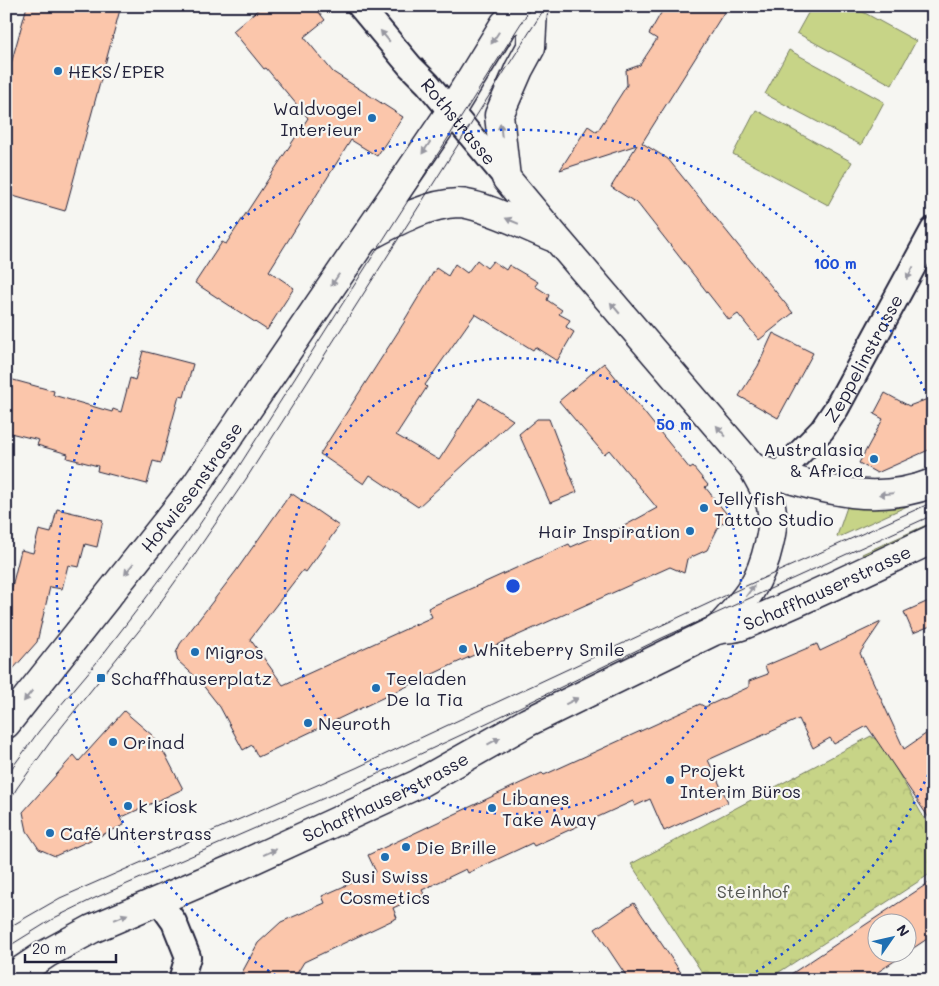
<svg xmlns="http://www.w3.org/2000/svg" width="939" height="986" font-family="Mali,sans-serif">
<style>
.grass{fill:#c7d487;stroke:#747b61}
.park{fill:url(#park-crowns);stroke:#747b61}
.building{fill:#fbc6ab;stroke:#22223b}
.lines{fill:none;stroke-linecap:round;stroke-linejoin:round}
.minor-casing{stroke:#22223b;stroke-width:28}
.tertiary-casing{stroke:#22223b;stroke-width:31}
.minor{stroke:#f6f6f2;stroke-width:24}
.tertiary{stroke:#f6f6f2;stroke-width:28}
.tram{stroke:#22223b;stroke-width:1}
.oneway{fill:#9797a0}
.ring{fill:none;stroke:#1d4ed8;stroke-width:2.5;stroke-dasharray:2.5 5}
.poi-dot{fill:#1f6fb2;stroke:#f6f6f2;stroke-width:2}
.labels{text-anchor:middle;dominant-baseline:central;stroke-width:4.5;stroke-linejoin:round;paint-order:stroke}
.poi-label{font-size:18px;fill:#22223b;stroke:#f6f6f2;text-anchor:start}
.street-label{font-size:18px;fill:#22223b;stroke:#f6f6f2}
.park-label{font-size:18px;fill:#545752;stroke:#f6f6f2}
.centre{fill:#1d4ed8;stroke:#f6f6f2;stroke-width:2.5}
.ring-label{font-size:15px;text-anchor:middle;font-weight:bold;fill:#1d4ed8;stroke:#f6f6f2;stroke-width:4.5;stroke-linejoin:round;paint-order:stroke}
</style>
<defs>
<pattern id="park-crowns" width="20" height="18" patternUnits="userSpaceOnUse" patternTransform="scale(1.25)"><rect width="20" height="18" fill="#c7d487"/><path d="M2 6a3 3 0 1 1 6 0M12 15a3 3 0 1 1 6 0" fill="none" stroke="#abb675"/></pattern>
</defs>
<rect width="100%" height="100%" fill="#f6f6f2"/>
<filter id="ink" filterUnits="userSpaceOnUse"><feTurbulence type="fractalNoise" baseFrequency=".02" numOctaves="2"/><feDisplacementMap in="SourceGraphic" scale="10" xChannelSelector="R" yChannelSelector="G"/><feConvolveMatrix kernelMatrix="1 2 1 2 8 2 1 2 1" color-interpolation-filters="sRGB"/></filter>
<g filter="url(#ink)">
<g class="grass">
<path d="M812,6H852L916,41L892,85L797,33Z"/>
<path d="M789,50L884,102L861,145L765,94Z"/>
<path d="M756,110L852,162L828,205L733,154Z"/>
<path d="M925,498L839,537L837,536L847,507L864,508Z"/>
<path d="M933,522V530L868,565L862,554Z"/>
</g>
<path class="park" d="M871,736L882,744L933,834V872L767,980H707L631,864Z"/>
<g class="building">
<path d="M27,6H121L65,211L6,194V82Z"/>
<path d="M262,6H314L325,20L304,37L333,72L403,117L377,156L351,140L269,271L294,288L267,330L195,283L222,242L226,244L308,118L266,68L264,69L233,31Z"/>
<path d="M665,6H728L642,143L668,159L793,313L759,340L738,314L729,320L638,204L611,187L637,145L560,170L588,126L597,132L627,85L626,70L640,65L657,39L649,34Z"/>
<path d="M477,260L487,268L493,261L506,270L509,265L538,282L535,286L549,295L547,300L562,310L559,314L570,320L566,327L574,332L557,361L535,347L533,350L475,314L425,385L427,387L396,435L439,460L479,398L513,420L418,507L370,475L364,484L320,454L405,321H404L436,268L448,276L455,264L467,273Z"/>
<path d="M773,333L813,353L778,418L739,396L758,366Z"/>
<path d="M143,351L193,364L184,397L179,396L161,463L153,461L147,484L97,471L98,466L67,458L68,454L37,445L39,440L6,432V378L54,391L53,395L112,412L113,409L121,412L130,378L135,380Z"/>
<path d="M604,363L690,469L693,467L708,485L705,487L730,518L719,526L707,550L687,559L684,573L670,567L454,664L258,757L252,745L243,750L220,707L198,679L178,661L176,653L180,644L236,571L291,493L339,526L306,572L303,570L250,639L283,685L432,617L428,608L569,544L571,547L601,534L604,535L615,531L657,508L609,450L604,454L559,401Z"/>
<path d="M885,393L909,406L933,397V448L877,473L859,463L883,419L874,414Z"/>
<path d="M537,419H549L577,492L550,503L519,434Z"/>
<path d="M57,509L103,520L97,547L85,544L79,567L68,565L62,589L50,587L37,642L6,677V611L21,550L33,553L39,530L51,533Z"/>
<path d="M933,599V625L913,633L904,612Z"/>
<path d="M881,622L860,653L904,749L933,729V824L867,726L834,744L830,738L813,748L799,719L708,760L728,802L664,831L650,799L635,806L633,801L534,846L532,843L468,873L466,869L422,890L424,894L393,908L397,918L304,962L293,980H238L258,943L281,922L325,903L322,896L376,872L368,855L542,773L544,775L700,704L705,707L749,687V681L768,674L765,666L817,644L820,651Z"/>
<path d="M124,711L153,736L166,756L183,789L120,818L124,825L55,856L39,849L27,831L23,812L74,755L79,761Z"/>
<path d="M933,880V935L906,953V924H876V954H905L866,980H782Z"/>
<path d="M634,903L686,980H629L595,929Z"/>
</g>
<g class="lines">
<defs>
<g id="minor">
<path id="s1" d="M360,6L410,66L428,84L506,178"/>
<path id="s2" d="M778,475L822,430L836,409L933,230"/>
<path d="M159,901L174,922L188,957L181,980"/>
</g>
<g id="tertiary">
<path d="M536,6L533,10L531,47L519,69L499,115L506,178L557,239L753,468C759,480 768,493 771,506C774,519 772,532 769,544C760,584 746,599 719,628"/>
<path d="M365,238C394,223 426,204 458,203C480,203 530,228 552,237"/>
<path d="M753,468C815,486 869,508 933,483"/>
<path id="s3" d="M6,724L196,485L451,111L505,23L533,10"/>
<path id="s4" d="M7,980L46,954L92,929L237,867L418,784L528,722L712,632C721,627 732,630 741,626C806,600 869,569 933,539"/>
</g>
</defs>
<use href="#minor" class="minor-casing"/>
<use href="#tertiary" class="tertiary-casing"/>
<use href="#minor" class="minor"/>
<use href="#tertiary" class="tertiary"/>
<g class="tram">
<path d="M6,776L39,731L97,662L140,606L182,550L236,471L532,6"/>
<path d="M6,807L17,788L56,734L150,617L192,558L246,479L546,6"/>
<path d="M6,929L60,898L356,768L748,585L933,502"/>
<path d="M6,948L56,917L95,898L354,785L491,721L662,638L933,515"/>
</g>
</g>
<defs><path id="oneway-solid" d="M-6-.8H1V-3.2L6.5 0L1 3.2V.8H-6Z" transform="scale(1.25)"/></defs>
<g class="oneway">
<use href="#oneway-solid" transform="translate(385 36) rotate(-130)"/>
<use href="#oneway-solid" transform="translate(495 38) rotate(123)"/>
<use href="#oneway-solid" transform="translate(501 130) rotate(-96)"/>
<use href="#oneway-solid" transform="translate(426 148) rotate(124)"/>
<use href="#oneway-solid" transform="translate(512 221) rotate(-157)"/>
<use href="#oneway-solid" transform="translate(910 273) rotate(118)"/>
<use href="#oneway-solid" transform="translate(335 280) rotate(124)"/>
<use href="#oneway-solid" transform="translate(615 308) rotate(-130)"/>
<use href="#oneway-solid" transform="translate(721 431) rotate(-131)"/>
<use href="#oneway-solid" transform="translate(886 494) rotate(175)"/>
<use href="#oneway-solid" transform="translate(129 569) rotate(128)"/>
<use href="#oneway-solid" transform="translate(750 591) rotate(-54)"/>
<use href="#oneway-solid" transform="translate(28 696) rotate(128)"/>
<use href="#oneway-solid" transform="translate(572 701) rotate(-26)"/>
<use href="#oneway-solid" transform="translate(494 741) rotate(-29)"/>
<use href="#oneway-solid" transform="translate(270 852) rotate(-24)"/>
<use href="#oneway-solid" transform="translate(121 917) rotate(-23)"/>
</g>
</g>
<g class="ring">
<circle cx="513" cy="586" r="228"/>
<path d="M931 768A456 456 0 0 1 744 979M282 979A456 456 0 1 1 931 404"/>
</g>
<g class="poi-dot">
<circle cx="58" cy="71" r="5"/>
<circle cx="372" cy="118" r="5"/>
<circle cx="874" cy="459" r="5"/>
<circle cx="704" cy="508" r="5"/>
<circle cx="690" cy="531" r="5"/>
<circle cx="463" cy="649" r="5"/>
<circle cx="195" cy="652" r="5"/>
<rect x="96" y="673" width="10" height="10" rx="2.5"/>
<circle cx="376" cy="688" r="5"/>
<circle cx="308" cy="723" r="5"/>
<circle cx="113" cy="742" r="5"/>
<circle cx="670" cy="780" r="5"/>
<circle cx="128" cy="806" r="5"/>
<circle cx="492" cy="808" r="5"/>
<circle cx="50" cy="833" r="5"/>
<circle cx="406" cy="847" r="5"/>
<circle cx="385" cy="857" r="5"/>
</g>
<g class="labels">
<g class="poi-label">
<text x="68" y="71">HEKS/EPER</text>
<text x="362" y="108" text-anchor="end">Waldvogel<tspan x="362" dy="21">Interieur</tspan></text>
<text x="864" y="449" text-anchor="end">Australasia<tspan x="864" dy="21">&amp; Africa</tspan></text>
<text x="714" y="498">Jellyfish<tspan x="714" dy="21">Tattoo Studio</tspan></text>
<text x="680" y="531" text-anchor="end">Hair Inspiration</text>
<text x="473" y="649">Whiteberry Smile</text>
<text x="205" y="652">Migros</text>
<text x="111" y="678">Schaffhauserplatz</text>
<text x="386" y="678">Teeladen<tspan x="386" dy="21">De la Tia</tspan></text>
<text x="318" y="723">Neuroth</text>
<text x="123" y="742">Orinad</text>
<text x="680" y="770">Projekt<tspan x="680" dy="21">Interim Büros</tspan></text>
<text x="502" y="798">Libanes<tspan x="502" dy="21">Take Away</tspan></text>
<text x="138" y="806">k kiosk</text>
<text x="60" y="833">Café Unterstrass</text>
<text x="416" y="847">Die Brille</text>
<text x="385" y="876" text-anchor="middle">Susi Swiss<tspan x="385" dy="21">Cosmetics</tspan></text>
</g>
<g class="street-label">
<text stroke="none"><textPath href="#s1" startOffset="152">Rothstrasse</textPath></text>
<text stroke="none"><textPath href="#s2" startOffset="146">Zeppelinstrasse</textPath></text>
<text stroke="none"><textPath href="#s3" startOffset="301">Hofwiesenstrasse</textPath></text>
<text stroke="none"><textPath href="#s4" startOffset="911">Schaffhauserstrasse</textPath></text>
<text stroke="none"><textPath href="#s4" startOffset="421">Schaffhauserstrasse</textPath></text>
</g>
<g class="park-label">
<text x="753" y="891">Steinhof</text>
</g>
</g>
<circle cx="513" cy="586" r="8" class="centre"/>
<g class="ring-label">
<text x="835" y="269">100 m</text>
<text x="674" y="430">50 m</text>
</g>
<rect width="939" height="986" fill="none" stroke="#f6f6f2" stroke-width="25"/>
<rect x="12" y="12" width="914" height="961" fill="none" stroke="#22223b" stroke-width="2" filter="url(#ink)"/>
<g transform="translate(892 938) rotate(56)"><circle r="24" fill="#f6f6f2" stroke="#a1a1a9"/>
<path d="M0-4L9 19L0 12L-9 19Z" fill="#1f6fb2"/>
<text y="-8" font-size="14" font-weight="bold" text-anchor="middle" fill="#22223b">N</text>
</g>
<path d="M25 954v8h91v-8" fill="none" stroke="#22223b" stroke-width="2.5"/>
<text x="32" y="954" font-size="15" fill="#22223b" stroke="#f6f6f2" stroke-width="4" paint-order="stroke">20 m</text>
</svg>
